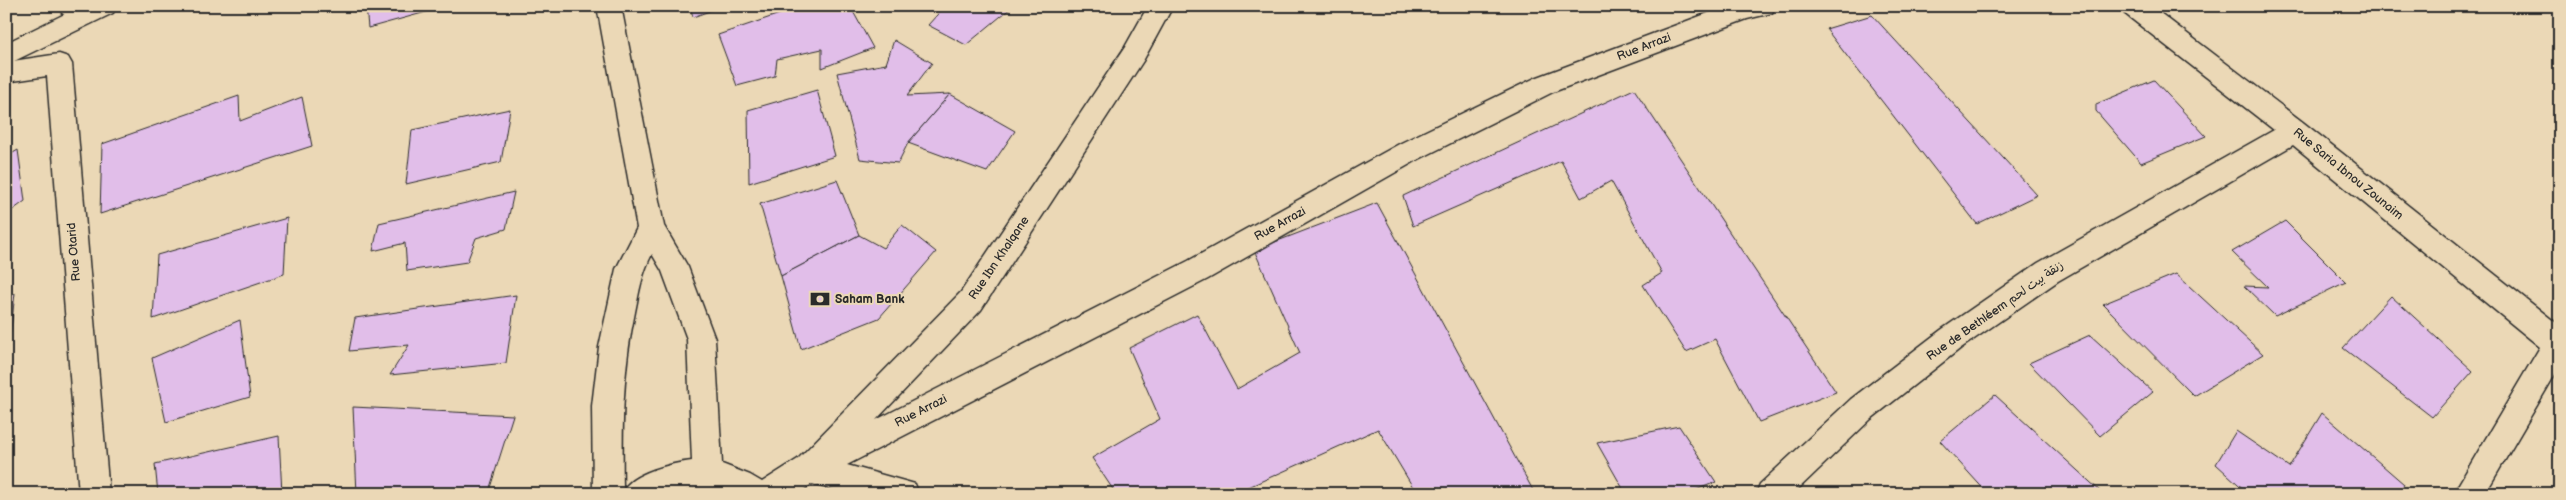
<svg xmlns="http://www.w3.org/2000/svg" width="2566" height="500" font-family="'Balsamiq Sans','Playpen Sans Arabic',sans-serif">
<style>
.building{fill:#e1bee9;stroke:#2b2b2b}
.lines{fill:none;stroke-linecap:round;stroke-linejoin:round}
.minor-casing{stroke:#2b2b2b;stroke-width:3}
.tertiary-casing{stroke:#2b2b2b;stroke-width:3}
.minor{fill:#ebd8b6;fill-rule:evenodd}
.tertiary{fill:#ebd8b6;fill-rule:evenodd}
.labels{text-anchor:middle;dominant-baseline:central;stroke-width:4;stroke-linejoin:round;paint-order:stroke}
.street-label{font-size:12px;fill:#2b2b2b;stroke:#ebd8b6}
.poi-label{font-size:12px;font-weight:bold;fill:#2b2b2b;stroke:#ebd8b6;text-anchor:start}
</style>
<rect width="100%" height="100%" fill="#ebd8b6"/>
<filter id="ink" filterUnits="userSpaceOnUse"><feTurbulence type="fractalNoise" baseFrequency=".02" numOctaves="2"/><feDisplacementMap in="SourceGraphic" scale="10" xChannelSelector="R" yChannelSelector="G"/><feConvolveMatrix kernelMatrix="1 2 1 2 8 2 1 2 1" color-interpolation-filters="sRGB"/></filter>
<g filter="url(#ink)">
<g class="building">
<path d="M366,6H448L368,28Z"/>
<path d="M690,6H723L693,17Z"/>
<path d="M803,6H850L873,48L822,68V49L777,59L775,76L737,86L718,35Z"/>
<path d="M945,6H1009L1012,7L966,45L928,25Z"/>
<path d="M1872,15L2037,195L1977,224L1826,29Z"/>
<path d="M894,40L932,63L907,96L950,94L908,143L898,163L860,159L837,73L886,64Z"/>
<path d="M2154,80L2206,136L2141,163L2096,111V104Z"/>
<path d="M1634,89L1836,392L1759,422L1715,339L1686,352L1643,285L1662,273L1611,181L1581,198L1561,161L1413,226L1403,196Z"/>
<path d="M817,90L835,156L749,183L748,110Z"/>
<path d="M950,94L1015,131L987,172L908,143Z"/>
<path d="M239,96L240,121L302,97L312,146L100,214L102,144Z"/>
<path d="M510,109L501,162L406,184L412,130Z"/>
<path d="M18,150L25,201L6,215V157Z"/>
<path d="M837,180L859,235L781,276L760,204Z"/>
<path d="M514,192L506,229L476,238L467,262L407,271L405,243L373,251L379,223Z"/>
<path d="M1377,203L1535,494H1417L1378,429L1233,494H1116L1092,458L1160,419L1129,348L1197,314L1237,389L1300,353L1254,250Z"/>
<path d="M287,218L284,274L153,319L157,255Z"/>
<path d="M2285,221L2346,282L2275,316L2244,286L2268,287L2232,252Z"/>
<path d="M902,225L936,252L879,318L801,349L781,276L859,235L883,248Z"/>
<path d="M2176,274L2263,354L2194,396L2103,304Z"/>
<path d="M15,293L9,347L6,349V296Z"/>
<path d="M516,295L506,363L390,375L409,345L349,351L355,318Z"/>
<path d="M2391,296L2473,371L2432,417L2343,348Z"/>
<path d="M240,320L250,397L166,422L152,358Z"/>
<path d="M2090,335L2153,392L2100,436L2029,363Z"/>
<path d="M1995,395L2101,492L2100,494H1988L1940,441Z"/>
<path d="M353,407L513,415L488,494H357Z"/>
<path d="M2322,413L2404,484L2398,494H2249L2216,464L2236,431L2289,467Z"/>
<path d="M1679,426L1716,482L1686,494H1626L1597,443Z"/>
<path d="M279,436L282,494H158L155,464Z"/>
</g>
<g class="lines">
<defs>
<g id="minor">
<path d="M59,6H90L96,15L93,22L84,25L62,13Z"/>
<path d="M597,6H621L664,226L688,267L715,339L722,464L750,475L762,482L798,459L961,292L1125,47L1148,6H1173L1143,61L981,310L876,420L1188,261L1401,143L1535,78L1727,6H1775L1772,13L1747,19L1553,92L1419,159L1208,279L847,465L915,484L919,494H849L812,484L797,494H725L695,489L670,494H593L592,406L599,347L616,269L637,228ZM652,254L662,271L687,339L692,461C673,463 631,473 623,491C622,429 622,373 635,312C639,292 642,273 652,254Z"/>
<path d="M2121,6H2151L2304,123L2560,326V366L2485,494H2453L2540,347L2293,145L2058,281L1961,348L1871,419L1793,494H1756L1760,484L1851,399L1941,330L2038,263L2274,130L2124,13Z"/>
<path d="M59,54L68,57L72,64L109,494H79L47,76L6,82V62Z"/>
</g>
<path id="tertiary" d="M81,6H116L113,13L6,65V43Z"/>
</defs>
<use href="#minor" class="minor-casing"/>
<use href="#tertiary" class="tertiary-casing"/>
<use href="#minor" class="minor"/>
<use href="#tertiary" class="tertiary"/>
</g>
</g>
<defs>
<symbol id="bank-bare" viewBox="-9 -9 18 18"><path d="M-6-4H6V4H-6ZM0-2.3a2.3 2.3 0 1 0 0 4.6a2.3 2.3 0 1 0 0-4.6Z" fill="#2b2b2b" stroke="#ebd8b6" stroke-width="2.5" paint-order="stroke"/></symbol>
</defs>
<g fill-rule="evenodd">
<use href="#bank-bare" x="806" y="285" width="28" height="28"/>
</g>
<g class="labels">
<g class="street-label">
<text transform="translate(1644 47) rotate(-21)">Rue Arrazi</text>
<text transform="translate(2348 174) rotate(39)">Rue Saria Ibnou Zounaim</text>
<text transform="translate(1280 224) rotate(-29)">Rue Arrazi</text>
<text transform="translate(74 252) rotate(-95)">Rue Otarid</text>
<text transform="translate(999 258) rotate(-56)">Rue Ibn Khalqane</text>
<text transform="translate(1995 311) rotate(-35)">Rue de Bethléem زنقة بيت لحم</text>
<text transform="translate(921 411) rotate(-27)">Rue Arrazi</text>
</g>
<g class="poi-label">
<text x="835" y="299">Saham Bank</text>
</g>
</g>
<rect width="2566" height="500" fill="none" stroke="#ebd8b6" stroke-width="25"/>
<rect x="12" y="12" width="2541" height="475" fill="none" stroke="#2b2b2b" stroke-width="2" filter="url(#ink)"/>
</svg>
